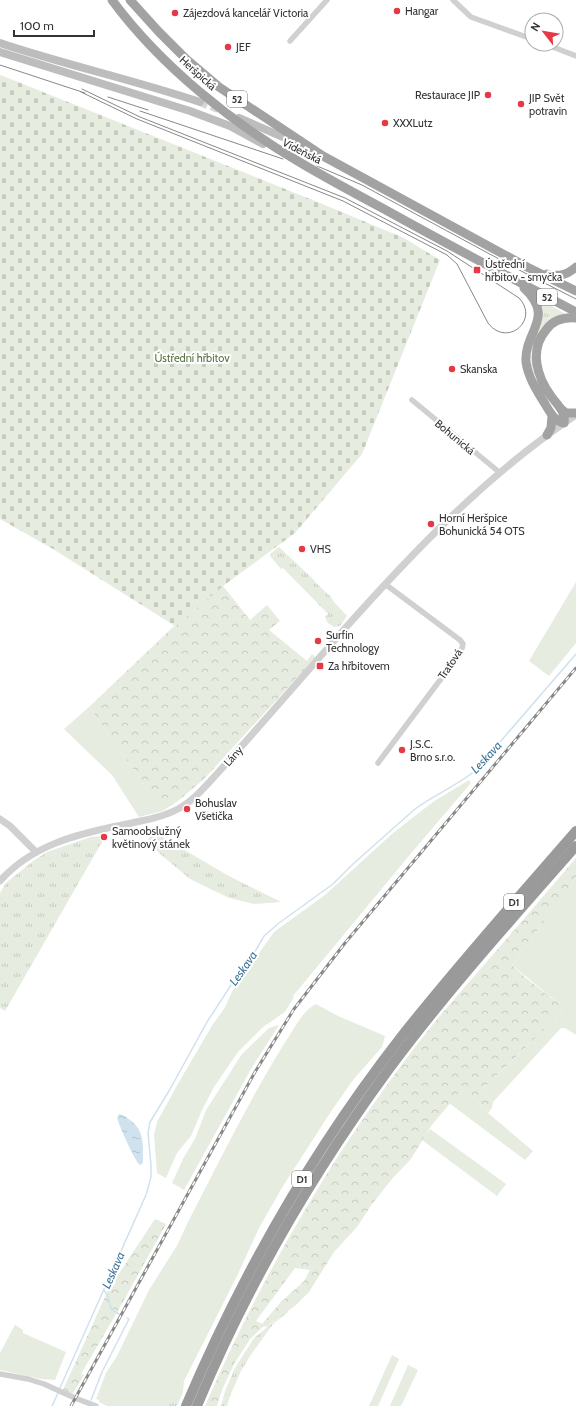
<svg xmlns="http://www.w3.org/2000/svg" width="576" height="1406" font-family="Cabin,sans-serif">
<style>
.grass{fill:url(#grass-tufts)}
.forest{fill:url(#forest-crowns);fill-rule:evenodd}
.cemetery{fill:url(#cemetery-stones)}
.green{fill:#e6ecdf}
.water{fill:url(#water-ripples)}
.lines{fill:none;stroke-linecap:round;stroke-linejoin:round}
.stream{stroke:#cfe2ee;stroke-width:1.5}
.secondary-tunnel{stroke:#d6d6d6;stroke-width:8;stroke-dasharray:8 4;stroke-linecap:butt}
.minor{stroke:#d0d0d0;stroke-width:5.5}
.tertiary{stroke:#d0d0d0;stroke-width:7}
.secondary{stroke:#bdbdbd;stroke-width:8}
.trunk{stroke:#a2a2a2;stroke-width:9}
.motorway{stroke:#9a9a9a;stroke-width:10}
.tram{stroke:#888;stroke-width:1}
.rail-casing{stroke:#888;stroke-width:3}
.rail{stroke:#fff;stroke-width:1.5;stroke-dasharray:4.5;stroke-linecap:butt}
.poi-dot{fill:#e63946;stroke:#fff;stroke-width:1.5}
.labels{text-anchor:middle;dominant-baseline:central;stroke-width:4;stroke-linejoin:round;paint-order:stroke}
.shield{fill:#fff;stroke:#707070;stroke-width:1}
.shield-label{font-size:10px;font-weight:bold;fill:#333}
.poi-label{font-size:11px;fill:#333;stroke:#fff;text-anchor:start}
.street-label{font-size:11px;fill:#333;stroke:#fff}
.park-label{font-size:11px;fill:#56703f;stroke:#fff}
.water-label{font-size:12px;font-style:italic;fill:#3f7597;stroke:#fff}
</style>
<defs>
<pattern id="grass-tufts" width="24" height="20" patternUnits="userSpaceOnUse"><rect width="24" height="20" fill="#e6ecdf"/><path d="M3 7l-1-3M5 7V3M7 7l1-3M15 17l-1-3M17 17v-4M19 17l1-3" fill="none" stroke="#c6cbc0"/></pattern>
<pattern id="forest-crowns" width="20" height="18" patternUnits="userSpaceOnUse"><rect width="20" height="18" fill="#e6ecdf"/><path d="M2 6a3 3 0 1 1 6 0M12 15a3 3 0 1 1 6 0" fill="none" stroke="#c6cbc0"/></pattern>
<pattern id="cemetery-stones" width="16" height="16" patternUnits="userSpaceOnUse"><rect width="16" height="16" fill="#e6ecdf"/><path d="M2 7V4a2 2 0 0 1 4 0v3zM10 15v-3a2 2 0 0 1 4 0v3z" fill="#c6cbc0"/></pattern>
<pattern id="water-ripples" width="26" height="14" patternUnits="userSpaceOnUse"><rect width="26" height="14" fill="#cfe2ee"/><path d="M2 4q2-2 4 0t4 0M15 11q2-2 4 0t4 0" fill="none" stroke="#b2c2cd"/></pattern>
</defs>
<rect width="100%" height="100%" fill="#fff"/>
<g class="grass">
<path d="M540,299L567,315L546,326L536,375L534,374L531,366V358L538,301Z"/>
<path d="M279,547L314,580L316,583L331,597L334,602L347,616L340,626L334,627L328,623L325,617L328,614L283,568L281,569L270,556V554Z"/>
<path d="M154,832L227,875L281,902L254,904L229,898L190,879L159,853L148,839Z"/>
<path d="M106,835L5,1011L0,1008V893L6,883L33,861L47,852L91,837Z"/>
<path d="M288,1310V1312L273,1324L250,1356L241,1371L230,1396L227,1406H221L225,1391L235,1368L254,1338Z"/>
<path d="M184,1381L183,1392L177,1406H166Z"/>
</g>
<g class="forest">
<path d="M223,586L250,620L267,605L280,621L269,630L307,661L312,654L316,657L204,779L178,801L163,811L89,707L172,628Z"/>
<path d="M576,858V879L512,965L526,978L562,1006L563,1011L481,1091L493,1102L492,1108L488,1113L466,1090L458,1094L431,1126L411,1159L392,1179L372,1204L357,1227L334,1252L309,1292L296,1305L266,1327L264,1326L250,1339L234,1364L222,1390L217,1406H205C264,1270 341,1139 434,1023C450,1004 466,986 482,967C514,931 545,894 576,858ZM295,1268L310,1270L304,1281L280,1303L262,1324L256,1321Z"/>
<path d="M155,1219L166,1224L123,1302L81,1374L84,1375L72,1395L63,1390L109,1288L115,1285L116,1278Z"/>
</g>
<path class="cemetery" d="M0,75L13,80L320,203L404,238L440,260L362,454L295,533L223,586L175,626L53,549L0,519Z"/>
<g class="green">
<path d="M576,582V643L549,676L529,661Z"/>
<path d="M89,707L163,811L139,817L112,775L64,729Z"/>
<path d="M469,780L471,783L413,851L293,996L294,997L285,1012L263,1027L238,1052L214,1087L202,1110L191,1136L177,1153L166,1178L157,1173L154,1135L157,1122L179,1082L213,1024L224,1009L233,990L274,932L325,895L393,833L433,802Z"/>
<path d="M576,879V1035L565,1028H561L493,1102L481,1091L563,1011L562,1006L512,965Z"/>
<path d="M316,1004L338,1016L385,1036L382,1047L353,1080L330,1113L283,1186L259,1228L237,1276L184,1381L166,1406H107L99,1402V1400L96,1399L106,1373L117,1356L149,1290L178,1244L187,1224C218,1164 248,1102 284,1044C293,1031 302,1011 316,1004Z"/>
<path d="M279,1025L251,1069L184,1190L172,1183L184,1157L195,1139L206,1110L242,1054L269,1028Z"/>
<path d="M466,1090L488,1113L533,1151L525,1160L449,1103L458,1094Z"/>
<path d="M430,1129L506,1184L497,1196L422,1140Z"/>
<path d="M15,1325L23,1330V1333L66,1352L55,1380L41,1379L0,1370V1353Z"/>
<path d="M392,1355L399,1359L378,1406H369Z"/>
<path d="M408,1365L418,1370L401,1406H390Z"/>
</g>
<path class="water" d="M119,1114C124,1115 126,1117 130,1120C145,1131 143,1145 143,1163L140,1165C134,1160 120,1127 117,1118Z"/>
<g class="lines">
<g class="stream">
<path d="M104,1290L108,1296L111,1309L119,1314"/>
<path d="M59,1390L146,1195L151,1177V1165L148,1133L150,1122L169,1091L207,1022L233,982L241,967L253,955L264,936L279,923L333,884L353,864L415,809C434,795 456,786 475,771L576,654"/>
<path d="M91,1400L102,1372L129,1319L127,1318"/>
<path d="M52,1406L58,1393"/>
</g>
<path class="secondary-tunnel" d="M200,102L218,109"/>
<g class="minor">
<path d="M453,0L471,17L532,39"/>
<path d="M290,41L327,0"/>
<path d="M545,44L576,56"/>
<path d="M412,400L499,472"/>
<path d="M378,763L458,656L462,648L463,644L460,640L385,584"/>
<path d="M0,1374L28,1379L44,1384L75,1398L96,1406"/>
</g>
<g class="tertiary">
<path d="M0,819L10,826L36,852"/>
<path d="M0,881C32,845 77,834 122,825C141,821 161,818 178,809C193,801 205,787 216,775C258,728 299,681 340,634C412,553 486,475 576,415"/>
</g>
<g class="secondary">
<path d="M0,43C66,65 134,80 200,102"/>
<path d="M0,52L190,111L230,126L263,144"/>
<path d="M239,118L299,144"/>
</g>
<g class="trunk">
<path d="M112,0C160,65 232,123 301,163C328,179 356,194 384,209C447,244 511,278 576,312"/>
<path d="M130,0L159,32L186,59L219,87L323,156L527,267L576,291"/>
<path d="M547,274C559,277 567,275 576,267"/>
<path d="M524,288C556,318 524,331 526,362C528,377 537,391 545,404C550,412 554,421 564,423C566,411 557,405 551,396C537,377 529,350 546,330C553,320 564,317 576,318"/>
<path d="M561,409L566,413H576"/>
<path d="M547,435L551,428L552,416"/>
</g>
<g class="motorway">
<path d="M186,1406C242,1274 313,1150 401,1037C457,966 517,899 576,831"/>
<path d="M197,1406C247,1286 312,1174 389,1069C447,991 512,919 576,846"/>
</g>
<g class="tram">
<path d="M0,65L85,93"/>
<path d="M81,92L137,119L343,201L447,255L457,264L488,323C507,348 540,320 519,298L447,251L345,198L140,117L82,89"/>
<path d="M108,97L148,110"/>
<path d="M140,111L283,159"/>
<path d="M317,166L362,185L523,272L576,299"/>
</g>
<defs>
<path id="rail" d="M71,1406L255,1072L294,1009L345,943L576,668"/>
</defs>
<use href="#rail" class="rail-casing"/>
<use href="#rail" class="rail"/>
</g>
<g class="poi-dot">
<circle cx="397" cy="11" r="4"/>
<circle cx="175" cy="13" r="4"/>
<circle cx="228" cy="47" r="4"/>
<circle cx="488" cy="95" r="4"/>
<circle cx="521" cy="104" r="4"/>
<circle cx="385" cy="123" r="4"/>
<rect x="473" y="266" width="8" height="8" rx="2"/>
<circle cx="452" cy="369" r="4"/>
<circle cx="431" cy="524" r="4"/>
<circle cx="302" cy="549" r="4"/>
<circle cx="318" cy="641" r="4"/>
<rect x="316" y="662" width="8" height="8" rx="2"/>
<circle cx="402" cy="750" r="4"/>
<circle cx="187" cy="809" r="4"/>
<circle cx="104" cy="837" r="4"/>
</g>
<g class="labels">
<g class="shield">
<rect x="227" y="91" width="20" height="16" rx="3"/>
<rect x="537" y="289" width="20" height="16" rx="3"/>
<rect x="504" y="894" width="20" height="16" rx="3"/>
<rect x="292" y="1171" width="20" height="16" rx="3"/>
</g>
<g class="shield-label">
<text x="237" y="99">52</text>
<text x="547" y="297">52</text>
<text x="514" y="902">D1</text>
<text x="302" y="1179">D1</text>
</g>
<g class="poi-label">
<text x="405" y="11">Hangar</text>
<text x="183" y="13">Zájezdová kancelář Victoria</text>
<text x="236" y="47">JEF</text>
<text x="480" y="95" text-anchor="end">Restaurace JIP</text>
<text x="529" y="98">JIP Svět<tspan x="529" dy="13">potravin</tspan></text>
<text x="393" y="123">XXXLutz</text>
<text x="485" y="264">Ústřední<tspan x="485" dy="13">hřbitov - smyčka</tspan></text>
<text x="460" y="369">Skanska</text>
<text x="439" y="518">Horní Heršpice<tspan x="439" dy="13">Bohunická 54 OTS</tspan></text>
<text x="310" y="549">VHS</text>
<text x="326" y="635">Surfin<tspan x="326" dy="13">Technology</tspan></text>
<text x="328" y="666">Za hřbitovem</text>
<text x="410" y="744">J.S.C.<tspan x="410" dy="13">Brno s.r.o.</tspan></text>
<text x="195" y="803">Bohuslav<tspan x="195" dy="13">Všetička</tspan></text>
<text x="112" y="831">Samoobslužný<tspan x="112" dy="13">květinový stánek</tspan></text>
</g>
<g class="street-label">
<text transform="translate(198 73) rotate(42)">Heršpická</text>
<text transform="translate(302 151) rotate(27)">Vídeňská</text>
<text transform="translate(455 437) rotate(40)">Bohunická</text>
<text transform="translate(450 664) rotate(-56)">Traťová</text>
<text transform="translate(233 756) rotate(-49)">Lány</text>
</g>
<g class="park-label">
<text x="192" y="358">Ústřední hřbitov</text>
</g>
<g class="water-label">
<text transform="translate(486 757) rotate(-47)">Leskava</text>
<text transform="translate(243 968) rotate(-55)">Leskava</text>
<text transform="translate(113 1270) rotate(-66)">Leskava</text>
</g>
</g>
<g transform="translate(544 32) rotate(301)"><circle r="19" fill="#ffffff" stroke="#adadad"/>
<path d="M0-3L7 15L0 10L-7 15Z" fill="#e63946"/>
<text y="-6" font-size="11" font-weight="bold" text-anchor="middle" fill="#333333">N</text>
</g>
<path d="M14 30v6h80v-6" fill="none" stroke="#333333" stroke-width="2"/>
<text x="20" y="30" font-size="12" fill="#333333" stroke="#ffffff" stroke-width="3" paint-order="stroke">100 m</text>
</svg>
